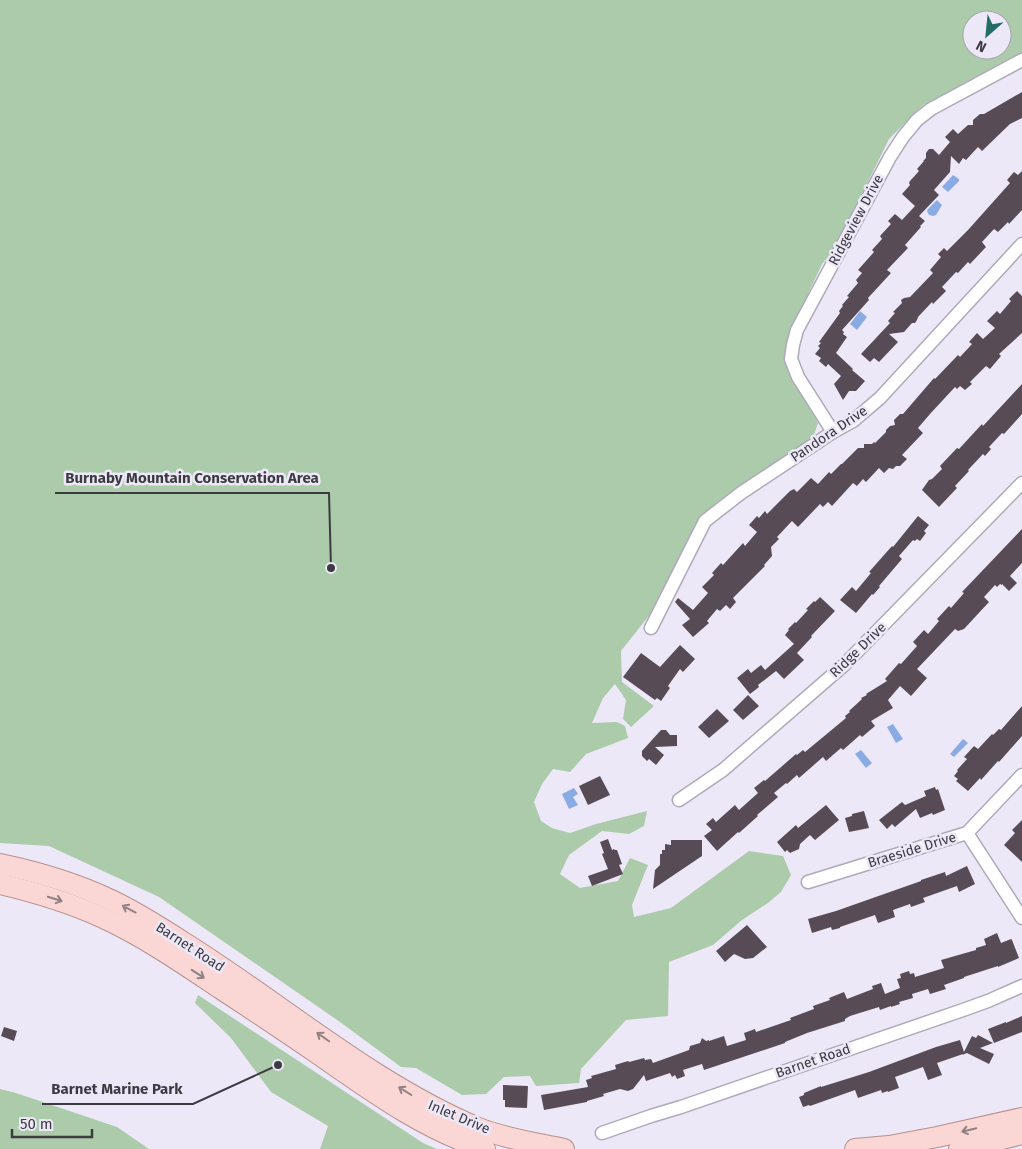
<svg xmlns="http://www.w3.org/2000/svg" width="1022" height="1149" font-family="'Fira Sans',sans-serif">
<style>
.green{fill:#accbaa;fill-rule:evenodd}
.water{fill:#89abe3}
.building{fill:#574c56}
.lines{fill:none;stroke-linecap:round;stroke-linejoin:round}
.minor-casing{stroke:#aeaab9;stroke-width:15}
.primary-casing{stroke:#b6908e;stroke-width:22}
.minor{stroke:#fff;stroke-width:12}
.primary{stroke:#fad7d4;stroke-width:20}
.oneway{stroke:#928183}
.labels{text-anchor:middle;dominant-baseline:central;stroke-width:5;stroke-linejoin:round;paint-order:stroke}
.street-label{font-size:14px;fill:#3d3b41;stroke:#ede8f8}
.leader{fill:none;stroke:#3d3b41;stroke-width:2}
.callout-dot{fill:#3d3b41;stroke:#ede8f8;stroke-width:2}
.callout-label{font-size:15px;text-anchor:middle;font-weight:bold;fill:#3d3b41;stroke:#ede8f8;stroke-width:5;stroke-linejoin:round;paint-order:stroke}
</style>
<rect width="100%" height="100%" fill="#ede8f8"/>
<g class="green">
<path d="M0,0H1022V54L923,105L889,139L836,247L822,264L799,313L788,366L818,423L813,438L717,502L696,528L659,603L621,651L622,682L654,706L631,727L623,719L626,700L615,684L603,698L592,723L617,722L625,726L628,738L586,754L570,772L553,769L542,784L534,802L541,821L552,828L570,833L596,824L647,811L644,826L629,834L602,831L569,855L560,874L580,888L618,881L630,858L648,865L632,905L634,917L671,908L749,851L783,856L791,875L781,892L768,903L742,920L713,945L669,962L668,1016L626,1020L581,1069L579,1083L536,1086L530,1076L504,1077L486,1094L462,1095L416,1068L401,1067L340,1022L159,897L49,846L0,843ZM972,20H1002V50H972Z"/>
<path d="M198,995L423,1143L437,1149H320L328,1126L271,1092L231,1038L195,1003Z"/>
<path d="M0,1089L16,1093L117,1127L149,1149H0Z"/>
</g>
<g class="water">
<path d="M953,175L959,179V181L948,192L942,187Z"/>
<path d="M937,200L942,205L936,215L933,216L929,215L927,211L928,209Z"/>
<path d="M860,311L867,317L857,330L850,324Z"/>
<path d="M893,724L903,739L896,743L887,727Z"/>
<path d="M963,739L968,743L954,757L950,754Z"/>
<path d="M861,750L872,763L866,768L855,754Z"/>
<path d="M574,788L578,794L573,797L578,805L569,809L562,794Z"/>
</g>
<g class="building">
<path d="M1022,92V118L1010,124L982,151L978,147L966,160L963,158L959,164L951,156L950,172L934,190L939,195L919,216L925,221L920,226L921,227L905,245L908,248L887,270L891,273L868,298L869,300L842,330L844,332L843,334L847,337L836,353L853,369L852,370L865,381L856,391H849L843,400L834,384L841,376L828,364L826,367L819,361L821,358L815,354L820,348L818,346L821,343L819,342L840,313L839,311L843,306L842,305L849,297L847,296L858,283L856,280L862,273L858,270L874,252L872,250L882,239L880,236L891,224L888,221L895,214L902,220L915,206L902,194L910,185L909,183L910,181L919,171L917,169L924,161H923L926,158V153L929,149H933L939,155L950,142L945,137L953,129L958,134L968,125H973V120L980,114H984Z"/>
<path d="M1022,171V210L1009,224L1008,222L998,232L994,229L982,242L986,247L970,264L968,262L958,273L956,272L942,287L946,291L933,304L932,302L918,317L917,320L915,323H912L904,332L889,334L898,342L879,362L874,358L870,362L861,354L890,323L888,321L895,313L893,312L902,303L901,300L904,298L910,297L933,273L930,270L941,257L938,254L944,248L947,251L968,230L1010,183L1007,180L1014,172L1018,175Z"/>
<path d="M1017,291L1022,296V333L999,354L1001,356L990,369L986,366L970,382L972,384L965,390L960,386L957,389L955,387L930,414L918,428L923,433L902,455L907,459L900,466H896L893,469L889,468L884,473L879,468L866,482L863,479L857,486L853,483L832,506L828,502L823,507L820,504L798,527L792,521L777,537L779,539L771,547L772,556L764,565L765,566L733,598L736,602L730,609L726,605L720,611L717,609L707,621L709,623L693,637L682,625L690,619L675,602L678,598L693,610L708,593L702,587L714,575L712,573L721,563L723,565L743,543L745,546L757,532L749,525L757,516L759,518L765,511L767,514L790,491L794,489L797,492L811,478L818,484L829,472L831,474L841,464H842L858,448H864V444H872L874,442L875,443L886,432V430L890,426L895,425L894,420L900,414H903L934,378L935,379L958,355L960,357L972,344L969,342L977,333L983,339L995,328L987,321L997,311L1000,314L1011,301L1009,299Z"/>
<path d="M1022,384V414L1004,434L1002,433L989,447L991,449L985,456L983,454L968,470L969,471L955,486L957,488L939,507L922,490L929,480L932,479L942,469L940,466L957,448L959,449L982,424L983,426Z"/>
<path d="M918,516L929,525L924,531L926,533L920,541L917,539L915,541L913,540L899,556L902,559L879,586L880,587L873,595L872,594L856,613L840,600L852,587L856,591L871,573L869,572L892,546L893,547Z"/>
<path d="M1022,529V563L1010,576L1017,583L1009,591L1002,584V585L1000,584L997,587L995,585L984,597L989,602L964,629L958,631L955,629L917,669L927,678L911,696L900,686L888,700L893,708L871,721L875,726L862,737L860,735L843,750L841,748L826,761L823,757L799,778L797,775L787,784L786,783L774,793L778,797L757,815L758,816L739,833L738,832L717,851L704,836L712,830L706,824L713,818L716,822L735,805L739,810L758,793L754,788L764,780L765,781L796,754L797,755L803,750L805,752L846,718L845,716L850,712L849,711L862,699L861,698L867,695L866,694L887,681L885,679L899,663L901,664L917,646L913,642L924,630L928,634L939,621L937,619L949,606L951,608L964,593L962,592Z"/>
<path d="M820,597L835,611L811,636L812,637L797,653L804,660L784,679L776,671L758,685L759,687L750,694L737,678L748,669L751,673L761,665L765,670L794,644L785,635L789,630L788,629L795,622L796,623L808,610L806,609L814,601L815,602Z"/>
<path d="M680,645L695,659L683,672L680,669L668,686L670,688L661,701L657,698L655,700L623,677L641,653L660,667Z"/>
<path d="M748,695L759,706L743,720L733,710Z"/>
<path d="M1022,706V736L999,762L998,761L981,780L980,778L968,791L956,781L958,779L954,776L958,771L957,770L967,759L964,757L974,746L978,749L992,734L993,735L999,729L1001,730Z"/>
<path d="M717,709L729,721L709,738L698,727Z"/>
<path d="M661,730H666L670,735H677V746L655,747L664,755L656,765L649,759L647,761L642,756V751Z"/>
<path d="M600,776L610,795L588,805L579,786Z"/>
<path d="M935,787L936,790L938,789L945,810L933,815L932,813L920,818L916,809L895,827L892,824L887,829L879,820L902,802L905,805L926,796L924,791Z"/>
<path d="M826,805L839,820L815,840L810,835L800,844L799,849L790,853L787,850L785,852L777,842L796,825L798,828Z"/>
<path d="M864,811L869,828L849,832L845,818L852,816V814Z"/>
<path d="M1022,820V862L1004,845L1015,833L1012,830Z"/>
<path d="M608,839L612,850L614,849L615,850H617L622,864L619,865L623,874L592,886L588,876L608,869L602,854L604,853L600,842Z"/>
<path d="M671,840H702V856L653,889L655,870L660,865V854H662V850H665V844L671,845Z"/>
<path d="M967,866L975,884L959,892L957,886L923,898L925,902L911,907L910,904L893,910L895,917L878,923L875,915L840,927V928L832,930L831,927L812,933L808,919L836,911L921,881V880L945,872L946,876Z"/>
<path d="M747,925L767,947L753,958L745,959L734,954L725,962L716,951Z"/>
<path d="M997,933L1001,943L1011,939L1012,940L1019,958L998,967V966L964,977V978L944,985L946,989L930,994L928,989L912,994L913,998L899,1002L900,1004L891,1007V1006L880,1010L879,1007L850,1016L845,1019V1021L807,1033L785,1042V1043L704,1070L702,1064L683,1070L685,1076L677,1079L675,1075L672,1077L670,1073L646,1081L644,1075L633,1089L628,1091L620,1089L603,1094L604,1096L587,1101V1102L544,1110L541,1095L588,1087L586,1080L592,1078L591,1076L616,1069L615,1065L628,1061L629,1062L644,1058L645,1060L651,1059L653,1063L689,1050L690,1046L700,1043L702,1038L706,1041L709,1040V1041L724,1036L727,1046L746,1040L744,1033L755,1029L756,1032L791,1020L790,1018L814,1009L813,1006L830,1000L829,998L844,992L847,999L873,989L872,986L881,983L885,994L900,988L897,979L901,978L900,974L909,971L910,974L914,973L915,977L944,968L941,960L976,950V948L986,945L984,939Z"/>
<path d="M1022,1016V1032L994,1043L988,1029L1006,1022V1023Z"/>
<path d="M4,1027L17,1031L14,1041L1,1036Z"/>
<path d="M978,1035L993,1043L980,1048L994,1054L989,1064L967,1053L962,1055L963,1054L937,1063L942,1075L928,1080L923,1067L895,1077L899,1088L888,1092V1091L882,1093L881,1090L858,1098L855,1090L810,1106L809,1105L803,1107L799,1097L804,1095V1093L821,1086V1087L869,1072L936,1047L960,1040L964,1052L972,1036L976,1038Z"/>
<path d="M503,1085L528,1086L527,1108L505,1107V1100H503Z"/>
</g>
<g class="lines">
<defs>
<g id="minor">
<path d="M833,432L798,377L791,359L793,345L797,330L890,157L903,137L917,120L931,109L1022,60"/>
<path d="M651,628L705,521L741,493L833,432L853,421L880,398L1022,244"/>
<path d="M679,800L723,770L844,665L1022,483"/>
<path d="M967,833L1022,918"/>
<path d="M808,882L967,833L1022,775"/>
<path d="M602,1133L651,1116L681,1107L963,1010L988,1001L1022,986"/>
</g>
<g id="primary">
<path d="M0,864C38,872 76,883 111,900C136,912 160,927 183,942C281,1003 369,1081 476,1127C502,1138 537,1143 564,1149"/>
<path d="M0,884C34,892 68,902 101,917C143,936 182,963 221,989C253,1010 286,1032 318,1054C370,1090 424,1130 485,1149"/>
<path d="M855,1149L889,1146L937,1137L1022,1118"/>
<path d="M959,1149L983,1144L1022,1134"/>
</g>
</defs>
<use href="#minor" class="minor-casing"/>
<use href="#primary" class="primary-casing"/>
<use href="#minor" class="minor"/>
<use href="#primary" class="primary"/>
</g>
<defs><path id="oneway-shaft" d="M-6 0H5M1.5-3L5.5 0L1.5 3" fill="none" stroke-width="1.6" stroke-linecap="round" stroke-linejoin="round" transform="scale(1.25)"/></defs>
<g class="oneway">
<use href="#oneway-shaft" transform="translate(55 899) rotate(17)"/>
<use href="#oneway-shaft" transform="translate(129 909) rotate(-152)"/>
<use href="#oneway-shaft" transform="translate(198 974) rotate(33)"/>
<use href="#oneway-shaft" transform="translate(323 1037) rotate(-145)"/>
<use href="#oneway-shaft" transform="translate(405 1091) rotate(-148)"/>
<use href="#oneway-shaft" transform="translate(969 1130) rotate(167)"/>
</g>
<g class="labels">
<g class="street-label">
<text transform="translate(856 220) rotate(-62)">Ridgeview Drive</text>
<text transform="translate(829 434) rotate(-34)">Pandora Drive</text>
<text transform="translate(858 650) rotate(-44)">Ridge Drive</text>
<text transform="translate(912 850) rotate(-17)">Braeside Drive</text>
<text transform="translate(190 947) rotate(33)">Barnet Road</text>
<text transform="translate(813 1061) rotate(-19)">Barnet Road</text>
<text transform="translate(459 1117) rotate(23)">Inlet Drive</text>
</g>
</g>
<path class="leader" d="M331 568L329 493H55M278 1065L193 1104H42"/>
<g class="callout-dot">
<circle cx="331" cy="568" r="5"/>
<circle cx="278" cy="1065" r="5"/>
</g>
<g class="callout-label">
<text x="192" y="483">Burnaby Mountain Conservation Area</text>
<text x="117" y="1094">Barnet Marine Park</text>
</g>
<g transform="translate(987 35) rotate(207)"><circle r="24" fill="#ede8f8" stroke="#a7a3af"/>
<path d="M0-4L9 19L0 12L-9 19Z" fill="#226d68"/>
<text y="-8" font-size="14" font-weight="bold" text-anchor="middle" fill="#3d3b41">N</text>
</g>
<path d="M12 1129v8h80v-8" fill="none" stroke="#3d3b41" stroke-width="2.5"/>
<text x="20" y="1129" font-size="15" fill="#3d3b41" stroke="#ede8f8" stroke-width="4" paint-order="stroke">50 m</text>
</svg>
